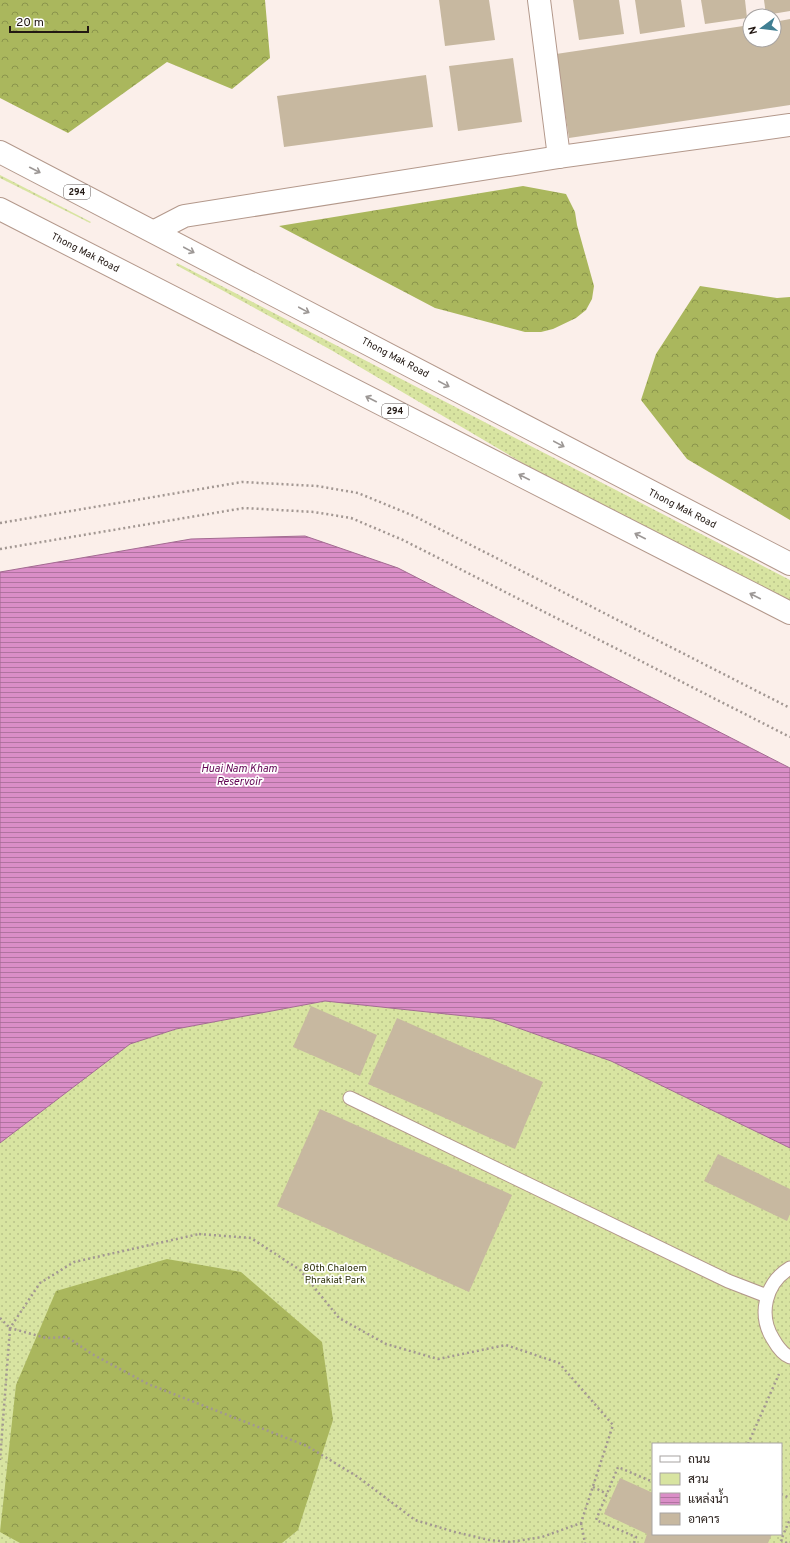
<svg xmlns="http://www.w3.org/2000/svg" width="790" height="1543" font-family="Overpass,Sarabun,sans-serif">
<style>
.green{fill:url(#green-dots);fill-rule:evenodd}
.forest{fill:url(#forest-crowns)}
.water{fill:url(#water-rules);stroke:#a36b91}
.building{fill:#c7b8a0}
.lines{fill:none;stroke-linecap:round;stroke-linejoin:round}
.lane-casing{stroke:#b3988b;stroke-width:15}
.street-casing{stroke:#b3988b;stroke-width:24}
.primary-casing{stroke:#b3988b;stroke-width:24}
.path{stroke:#a29792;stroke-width:2.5;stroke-dasharray:2 3;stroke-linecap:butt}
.lane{stroke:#fff;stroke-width:13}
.street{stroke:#fff;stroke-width:22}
.primary{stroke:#fff;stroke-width:22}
.oneway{stroke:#9c9795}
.labels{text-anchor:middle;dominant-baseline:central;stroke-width:3.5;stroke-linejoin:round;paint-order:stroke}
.shield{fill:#fff;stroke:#645d5a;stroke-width:1}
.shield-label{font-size:9px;font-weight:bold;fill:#221813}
.street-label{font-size:10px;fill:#221813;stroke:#fff}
.park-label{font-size:10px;fill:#2a2f07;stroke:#fff}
.water-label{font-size:11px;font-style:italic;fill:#630654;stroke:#fff}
</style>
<defs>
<pattern id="green-dots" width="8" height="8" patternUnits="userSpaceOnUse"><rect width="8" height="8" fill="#d8e4a1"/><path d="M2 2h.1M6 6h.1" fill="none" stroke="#b9c38a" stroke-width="1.8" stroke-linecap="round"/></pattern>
<pattern id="forest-crowns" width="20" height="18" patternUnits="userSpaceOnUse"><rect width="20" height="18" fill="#aab75d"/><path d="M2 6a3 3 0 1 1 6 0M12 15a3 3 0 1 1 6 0" fill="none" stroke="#8a944c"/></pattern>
<pattern id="water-rules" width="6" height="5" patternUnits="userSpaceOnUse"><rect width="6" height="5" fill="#da8ec7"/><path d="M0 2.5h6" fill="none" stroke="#b073a0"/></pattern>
</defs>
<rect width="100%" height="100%" fill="#fbefea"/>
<g class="green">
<path d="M0,175L91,222L90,223L0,178Z"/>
<path d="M177,263L790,580V601L531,468L331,350L176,265Z"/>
<path d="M325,1001L493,1019L611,1061L790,1148V1543H0V1143L130,1044L176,1029ZM653,1444H781V1534H653Z"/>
</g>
<g class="forest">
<path d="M0,0H265L270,58L232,89L167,62L68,133L0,98Z"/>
<path d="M523,186L566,194L575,212L577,225L594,286L592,299L586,310L576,318L553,329L541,332H525L435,308L279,226Z"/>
<path d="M700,286L777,298L790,297V520L687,459L641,400L656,354Z"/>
<path d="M167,1259L241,1272L322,1342L333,1420L298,1530L282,1543H20L0,1532L16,1385L56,1291Z"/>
</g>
<path class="water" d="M305,536L398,568L790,768V1148L611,1061L493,1019L325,1001L176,1029L130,1044L0,1143V572L191,539Z"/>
<g class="building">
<path d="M439,0H489L495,40L445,46Z"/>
<path d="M573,0H619L624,34L579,40Z"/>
<path d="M635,0H681L685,27L640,34Z"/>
<path d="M701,0H745L747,18L705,24Z"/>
<path d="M764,0H790V11L766,15Z"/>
<path d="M790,19V105L569,138L556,54L750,25V40H774V22Z"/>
<path d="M513,58L522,122L458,131L449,66Z"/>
<path d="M426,75L433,127L284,147L277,96Z"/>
<path d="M311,1006L377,1035L360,1076L293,1047Z"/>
<path d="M397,1018L543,1082L515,1149L368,1084Z"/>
<path d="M320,1109L512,1195L469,1292L277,1206Z"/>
<path d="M718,1154L790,1189V1214L787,1221L704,1181Z"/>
<path d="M620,1478L653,1493V1534H772L768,1543H644L647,1534L604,1514Z"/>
</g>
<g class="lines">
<defs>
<g id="lane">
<path d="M350,1098L728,1281L767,1296"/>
<path d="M790,1268C765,1283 758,1315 773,1339C777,1346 782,1354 790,1357"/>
</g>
<g id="street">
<path d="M539,0L559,157"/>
<path d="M155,231L184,216L559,157L790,125"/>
</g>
<g id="primary">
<path d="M0,152C264,287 526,428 790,564"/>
<path d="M0,209L790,613"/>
</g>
</defs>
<use href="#lane" class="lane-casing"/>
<use href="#street" class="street-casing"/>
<use href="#primary" class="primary-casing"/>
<g class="path">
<path d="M0,523L242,482L317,486L358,493L414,516L790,708"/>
<path d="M0,549L244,508L314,512L351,518L403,540L790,737"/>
<path d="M199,1234L251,1238L300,1270L339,1318L386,1344L438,1359L506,1345L559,1363L613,1425L581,1523L542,1537L510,1542L489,1540L455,1532L415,1520L358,1477L307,1446L148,1384L92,1354L67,1337L46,1338L10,1328L40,1283L74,1262Z"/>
<path d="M0,1318L10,1328L0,1460"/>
<path d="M721,1444H722"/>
<path d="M748,1444L779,1374"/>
<path d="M593,1487L607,1494"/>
<path d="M781,1494L790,1498"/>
<path d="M581,1523L585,1543"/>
<path d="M634,1543L636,1537L596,1520L618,1467L653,1482"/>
<path d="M787,1543L781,1540L790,1519"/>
</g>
<use href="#lane" class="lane"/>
<use href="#street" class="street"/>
<use href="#primary" class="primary"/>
</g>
<defs><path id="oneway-shaft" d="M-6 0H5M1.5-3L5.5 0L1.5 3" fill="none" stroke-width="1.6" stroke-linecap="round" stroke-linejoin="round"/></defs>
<g class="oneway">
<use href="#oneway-shaft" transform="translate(35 170) rotate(27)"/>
<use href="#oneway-shaft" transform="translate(189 250) rotate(28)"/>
<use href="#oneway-shaft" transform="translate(304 310) rotate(28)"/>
<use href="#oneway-shaft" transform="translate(444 384) rotate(28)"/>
<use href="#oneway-shaft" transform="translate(371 399) rotate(-153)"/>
<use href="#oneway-shaft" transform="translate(559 444) rotate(28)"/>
<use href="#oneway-shaft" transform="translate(524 477) rotate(-153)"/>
<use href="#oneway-shaft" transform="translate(640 536) rotate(-153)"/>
<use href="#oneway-shaft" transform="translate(755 596) rotate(-153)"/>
</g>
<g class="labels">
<g class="shield">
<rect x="64" y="185" width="26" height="14" rx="3"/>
<rect x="382" y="404" width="26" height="14" rx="3"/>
</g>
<g class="shield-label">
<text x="77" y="192">294</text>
<text x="395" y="411">294</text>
</g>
<g class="street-label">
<text transform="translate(85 253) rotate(27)">Thong Mak Road</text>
<text transform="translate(395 358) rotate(28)">Thong Mak Road</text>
<text transform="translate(682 509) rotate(27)">Thong Mak Road</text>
</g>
<g class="park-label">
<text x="335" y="1268">80th Chaloem<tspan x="335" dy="12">Phrakiat Park</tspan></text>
</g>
<g class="water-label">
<text x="239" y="769">Huai Nam Kham<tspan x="239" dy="13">Reservoir</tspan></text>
</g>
</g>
<rect x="652" y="1443" width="130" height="92" fill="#ffffff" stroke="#a7a3a1"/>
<rect x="660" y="1456" width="20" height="6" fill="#ffffff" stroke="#a7a3a1"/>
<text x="688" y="1463" font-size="12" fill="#221813">ถนน</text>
<rect x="660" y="1473" width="20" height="12" fill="#d8e4a1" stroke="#a7a3a1"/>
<text x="688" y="1483" font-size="12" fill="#221813">สวน</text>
<rect x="660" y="1493" width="20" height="12" fill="url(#water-rules)" stroke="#a7a3a1"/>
<text x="688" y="1503" font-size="12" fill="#221813">แหล่งน้ำ</text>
<rect x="660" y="1513" width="20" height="12" fill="#c7b8a0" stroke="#a7a3a1"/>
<text x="688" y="1523" font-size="12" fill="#221813">อาคาร</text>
<g transform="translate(762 28) rotate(255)"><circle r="19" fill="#ffffff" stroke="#a7a3a1"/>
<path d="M0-3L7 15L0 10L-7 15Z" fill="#407f93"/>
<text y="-6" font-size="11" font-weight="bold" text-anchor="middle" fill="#221813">N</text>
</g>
<path d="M10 26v6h78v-6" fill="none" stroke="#221813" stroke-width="2"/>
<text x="16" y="26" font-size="12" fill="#221813" stroke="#ffffff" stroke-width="3" paint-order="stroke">20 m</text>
</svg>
